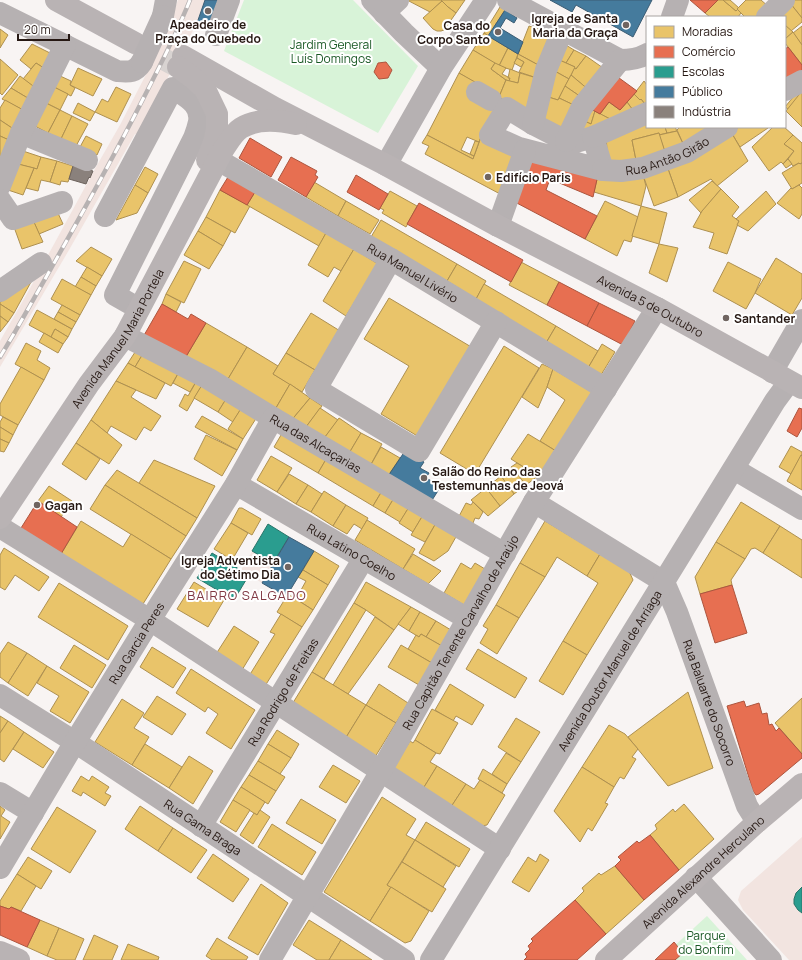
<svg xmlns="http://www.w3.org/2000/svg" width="802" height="960" font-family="Manrope,sans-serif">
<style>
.built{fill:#f2e4e0}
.green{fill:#d8f3d8}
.homes{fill:#e9c46a;stroke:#ae9050}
.shops{fill:#e76f51;stroke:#ad553e}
.schools{fill:#2a9d8f;stroke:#29756a}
.public{fill:#457b9d;stroke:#3c5d74}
.industry{fill:#8a817c;stroke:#6c625c}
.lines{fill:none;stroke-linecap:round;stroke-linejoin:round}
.major-tunnel{stroke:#d8d3d1;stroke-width:22;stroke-dasharray:22 11;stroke-linecap:butt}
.minor{stroke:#b6b1b2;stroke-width:22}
.major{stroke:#b9b3b4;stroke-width:22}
.rail-casing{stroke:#b7b2b2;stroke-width:4.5}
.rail{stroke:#fff;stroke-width:3;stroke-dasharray:9;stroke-linecap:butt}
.minor-bridge{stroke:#b6b1b2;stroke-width:22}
.poi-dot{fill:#706561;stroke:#fff;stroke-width:1.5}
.labels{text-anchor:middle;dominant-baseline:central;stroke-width:4;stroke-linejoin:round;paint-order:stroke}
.poi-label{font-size:12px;font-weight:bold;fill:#261813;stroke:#fff;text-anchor:start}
.park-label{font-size:12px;fill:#195824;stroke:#fff}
.street-label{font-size:12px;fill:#261813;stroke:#fff}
.neighbourhood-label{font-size:13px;letter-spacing:1px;fill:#813944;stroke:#fff}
</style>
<rect width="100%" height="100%" fill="#f8f4f3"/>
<g class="built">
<path d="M178,0H218L208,27L197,23L137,135L135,134L69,250L0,367V341L29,290L96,167L120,125L156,55L168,28Z"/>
<path d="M268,524L289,537L262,583L241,570Z"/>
<path d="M802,837V960H789L743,910L738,900L741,891Z"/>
</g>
<g class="green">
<path d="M244,0H353L418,66L378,133L224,51Z"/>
<path d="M707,916L747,960H659Z"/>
</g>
<g class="homes">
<path d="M407,0H441L442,1L430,12Z"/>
<path d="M441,0H465L456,13L448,7Z"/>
<path d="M718,0H723L736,11L737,9L741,13L738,17H710L705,13Z"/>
<path d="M723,0H730L739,8L736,11Z"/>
<path d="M746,0H761L769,7L759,17H745L737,9Z"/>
<path d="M793,0H802V18L790,3Z"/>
<path d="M442,1L448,7L456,13L444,30L441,31H437L433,29L423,18Z"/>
<path d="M790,3L802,18V22L791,31L785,25V17H777Z"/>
<path d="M500,7L505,10L488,36L484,33Z"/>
<path d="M785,25L793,32L785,39Z"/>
<path d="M529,26L554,34L542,67L518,54Z"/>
<path d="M802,26V45L793,33Z"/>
<path d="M0,29L8,35L0,48Z"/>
<path d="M793,32L802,45V65L785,43V39Z"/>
<path d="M484,33L508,48L499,66L473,50Z"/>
<path d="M561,42L574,50L566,63L555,58Z"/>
<path d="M32,44L54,55L47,70L36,63L31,69L20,60Z"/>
<path d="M508,48L518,54L512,70L499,66Z"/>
<path d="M473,50L495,63L491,69L506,80L499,97L459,73Z"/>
<path d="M574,50L586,56L576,69L574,68L575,67L566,63Z"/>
<path d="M518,54L542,67L540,79L519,72L524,62L517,58Z"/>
<path d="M586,56L606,70L590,91L571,75L574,68L576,69Z"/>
<path d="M517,58L524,62L521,67L514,63Z"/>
<path d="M555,58L575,67L569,79L551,69Z"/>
<path d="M0,59L18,75L2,95L0,93Z"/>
<path d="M36,63L47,70L37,89L23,79Z"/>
<path d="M495,63L506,68L502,74L510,78L509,81L506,80L491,69Z"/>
<path d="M78,68L102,79L93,96L70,85Z"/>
<path d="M510,69L520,73L518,83L509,81L510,78H508Z"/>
<path d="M551,69L569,79L558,100L545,96Z"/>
<path d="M459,73L475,82L498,112L481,137L479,142L467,137L461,150L474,156L473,159L427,135Z"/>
<path d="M520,73L540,79L531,116L499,97L506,80L518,83Z"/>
<path d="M58,75L71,81L70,85L75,88L71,96L52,86Z"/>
<path d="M571,75L590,91L584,99L565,86Z"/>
<path d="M20,76L37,89L31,100L11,88Z"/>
<path d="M644,81L647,85V107L641,99L640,100L634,94Z"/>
<path d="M52,86L68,94L60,110L44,102Z"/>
<path d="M565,86L584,99L578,107L559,98Z"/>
<path d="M116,87L131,94L117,122L95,112L102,99L108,102Z"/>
<path d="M11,88L31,100L25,111L2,99Z"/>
<path d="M798,91L801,94L788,109L785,107Z"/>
<path d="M802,91V127L786,111Z"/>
<path d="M634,94L640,100L641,99L647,107L635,113L627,102Z"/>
<path d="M545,96L558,100L559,98L578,107L564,135L541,124Z"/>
<path d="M5,100L25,111L15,130L0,120V108Z"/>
<path d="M44,102L60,110L48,133L33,125Z"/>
<path d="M609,102L620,110L627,102L635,113L610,119L600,114Z"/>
<path d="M78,103L95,112L90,121L73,113Z"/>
<path d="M589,108L595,111L591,124L580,119Z"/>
<path d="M60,110L72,116L61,139L48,133Z"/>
<path d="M595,111L610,119L571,137L580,119L591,124Z"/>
<path d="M72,116L88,124L76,146L61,139Z"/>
<path d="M647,118V127H665L667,133L659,135V133L632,140L637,165L608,166L606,135Z"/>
<path d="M0,120L15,130L9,140L0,136Z"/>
<path d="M665,127H675L677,131L667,133Z"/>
<path d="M680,127H708L685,148L677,130Z"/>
<path d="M739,127H767L768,128L740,147L731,132Z"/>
<path d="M773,127H784L793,135L784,144L794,151L783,164L781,162L769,171L752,147Z"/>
<path d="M677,131L685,148L666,155L659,135Z"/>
<path d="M731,132L748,161L717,186L711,179L678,197L667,166Z"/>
<path d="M659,133L666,155L637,165L632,140Z"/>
<path d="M427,135L473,159L481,137L517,150L502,195L425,154L429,146L422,143Z"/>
<path d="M793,135L802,143V163L800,164L799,163L793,166L788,159L794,151L784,144Z"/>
<path d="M0,136L9,140L0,159Z"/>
<path d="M86,136L102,144L97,155L80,147Z"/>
<path d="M475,141L479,142L474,156L470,154Z"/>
<path d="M20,150L41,157L37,169L14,163Z"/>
<path d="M41,157L57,161L50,182L41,180L38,191L26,188L34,168L37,169Z"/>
<path d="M788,159L792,164L786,168L783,164Z"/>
<path d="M57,161L73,166L68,182L61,181L60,185L50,182Z"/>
<path d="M14,163L34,168L23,195L5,189Z"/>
<path d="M799,163L800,164L802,163V183L792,189L782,173Z"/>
<path d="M667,166L678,197L654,206L643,175Z"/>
<path d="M145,167L158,174L148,193L135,185Z"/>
<path d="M598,175H643L646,186L641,206L594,192Z"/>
<path d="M712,181L721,189L701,213L689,200Z"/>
<path d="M314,182L346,201L338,216L306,197Z"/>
<path d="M135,185L148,193L137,213L116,220Z"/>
<path d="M799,185L802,188V214L799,219L777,203L791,188L792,189Z"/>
<path d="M721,189L739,207L732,216L739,221L727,254L709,248L714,233L693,227L702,211Z"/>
<path d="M220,190L250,206L235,233L206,217Z"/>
<path d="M390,191L417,206L406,227L382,213L384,210L380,208Z"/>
<path d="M766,191L776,204L748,231L737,225L739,221L736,219Z"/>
<path d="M255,192L326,233L319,246L247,205Z"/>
<path d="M346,201L379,220L370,234L338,216Z"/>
<path d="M605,201L638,217L631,242L624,240L617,256L585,239Z"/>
<path d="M641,206L667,213L659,244L632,236Z"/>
<path d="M57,211L63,224L39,234L33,220Z"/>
<path d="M206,217L231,231L223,246L198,231Z"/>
<path d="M33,220L43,242L22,249L14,227Z"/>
<path d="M381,220L457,264L447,281L371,237Z"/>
<path d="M198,231L223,246L209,269L184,255Z"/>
<path d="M326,233L354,249L341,271L334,267L328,277L308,265Z"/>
<path d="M659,244L678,248L667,282L649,273Z"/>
<path d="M91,247L112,259L102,276L76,261Z"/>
<path d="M354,249L378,264L346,316L323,301Z"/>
<path d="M776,258L802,274V298L792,315L755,293Z"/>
<path d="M184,261L201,269L184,303L166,294Z"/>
<path d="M521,262L559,282L547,305L509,285Z"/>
<path d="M728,262L761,279L755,293L746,309L713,291Z"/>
<path d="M457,264L486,281L476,299L447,281Z"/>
<path d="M87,267L102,276L96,286L81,277Z"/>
<path d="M81,277L96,286L91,295L75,287Z"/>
<path d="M62,279L91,295L80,315L51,299Z"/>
<path d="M31,282L14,313L0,304V302Z"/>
<path d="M484,284L556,326L546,343L475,301Z"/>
<path d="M166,294L181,302L176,312L162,304Z"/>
<path d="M389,298L473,348L419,437L381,414L409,366L364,339Z"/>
<path d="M0,304L14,313L8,322L0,316Z"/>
<path d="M62,305L80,315L76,322L58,312Z"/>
<path d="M37,310L72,329L68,337L55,329L51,337L29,325Z"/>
<path d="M58,312L76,322L72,329L54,319Z"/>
<path d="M311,313L345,334L315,370L286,353Z"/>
<path d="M0,316L8,322L0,332Z"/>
<path d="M206,323L247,347L225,384L184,360Z"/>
<path d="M556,326L598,351L588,368L546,343Z"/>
<path d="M55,329L68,337L63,344L51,337Z"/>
<path d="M44,333L63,344L58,353L39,342Z"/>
<path d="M26,343L41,351L37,360L50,368L44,380L15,364Z"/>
<path d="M602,344L615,352L601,375L588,368Z"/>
<path d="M504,346L539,368L475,474L440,453Z"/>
<path d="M247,347L278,366L273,374L290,384L273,413L225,384Z"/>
<path d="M137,349L144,352L135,367L128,363Z"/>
<path d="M144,352L180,370L171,386L135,367Z"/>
<path d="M286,353L315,370L302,392L273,374Z"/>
<path d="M128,363L165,383L156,399L116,381Z"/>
<path d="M542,364L553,369L547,387L538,408L522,397Z"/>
<path d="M21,367L44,380L18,425L0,415V404Z"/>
<path d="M553,369L592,392L556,451L540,441L565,400L547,387Z"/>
<path d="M180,370L197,380L190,392L173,383Z"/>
<path d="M116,381L136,390L131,397L161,416L151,431L144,427L136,440L111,426L107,433L91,420Z"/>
<path d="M196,382L202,385L187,411L179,406L185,394L188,396Z"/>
<path d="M290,384L310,398L290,422L273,413Z"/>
<path d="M202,385L226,399L218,412L194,398Z"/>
<path d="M310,398L322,406L303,431L290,422Z"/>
<path d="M226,399L242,407L233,422L218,412Z"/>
<path d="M242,407L257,417L243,439L228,429Z"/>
<path d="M320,408L338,420L322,441L303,431Z"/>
<path d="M202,416L243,439L237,450L195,427Z"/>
<path d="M3,417L18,425L13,435L0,427V422Z"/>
<path d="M339,418L361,433L348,455L322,441Z"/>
<path d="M91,420L122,445L109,464L76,443Z"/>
<path d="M0,427L13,435L9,443L0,439Z"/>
<path d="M284,430L328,456L318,473L274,447Z"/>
<path d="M361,433L382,444L369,468L348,455Z"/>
<path d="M528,434L556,451L541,478L511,459Z"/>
<path d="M206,435L237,450L222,476L194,459Z"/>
<path d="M0,439L9,443L4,452L0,451Z"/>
<path d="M76,443L100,459L86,480L62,464Z"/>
<path d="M791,446L802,452V454L791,474L779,467Z"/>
<path d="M381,447L400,458L386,479L369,468Z"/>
<path d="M801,455L802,456V490L787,481Z"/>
<path d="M271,456L292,468L277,492L257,480Z"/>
<path d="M328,456L383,489L373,506L318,473Z"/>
<path d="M154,460L215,486L197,518L139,483Z"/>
<path d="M517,463L538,476L526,485L511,467Z"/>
<path d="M117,470L197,518L186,536L105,485Z"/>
<path d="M514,470L526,485L514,494L501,476L507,471L510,473Z"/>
<path d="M289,474L308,485L296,504L277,492Z"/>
<path d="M501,476L514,494L500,506L486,488Z"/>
<path d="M105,485L186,536L171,559L90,509Z"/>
<path d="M308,485L322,494L311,512L296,504Z"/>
<path d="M49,486L72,501L61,517L38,501Z"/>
<path d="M486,488L500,506L488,516L471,500Z"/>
<path d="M324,491L346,505L333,526L311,512Z"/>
<path d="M382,491L394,498L385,513L373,506Z"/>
<path d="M394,498L409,507L400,522L385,513Z"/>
<path d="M473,502L483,512L479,519L475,518L471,528L456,522L466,503L471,505Z"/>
<path d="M741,502L780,526L763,553L755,548L751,549L745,559L716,542Z"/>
<path d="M346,505L368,518L362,529L354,524L347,534L333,526Z"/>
<path d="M409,507L423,515L413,532L399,523Z"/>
<path d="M239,508H242L261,519L252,535L231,523Z"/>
<path d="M423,515L436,523L425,542L411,535Z"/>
<path d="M367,520L415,549L403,569L355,540Z"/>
<path d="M81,521L123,547L131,534L171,559L143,604L61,554Z"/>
<path d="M545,521L600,554L587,576L557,557L545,577L520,563Z"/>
<path d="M231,523L248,533L232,560L214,549Z"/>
<path d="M436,523L457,535L448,551L434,561L419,553Z"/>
<path d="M780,526L802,540V578L763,553Z"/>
<path d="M716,542L745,559L731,580L732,585L700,594L695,577Z"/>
<path d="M4,548L49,577L39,591L15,575L5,590L0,587V555Z"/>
<path d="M314,551L339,566L328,585L303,570Z"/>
<path d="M413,554L441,571L428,584L403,569Z"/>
<path d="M600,554L629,571L633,580L587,655L563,641L598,583L587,576Z"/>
<path d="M461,563L471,569L475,563L485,569L464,605L444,593Z"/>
<path d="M520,563L545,577L519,618L496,605Z"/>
<path d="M303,570L328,585L313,610L296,599L306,581L298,577Z"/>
<path d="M194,582L224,600L208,627L177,609Z"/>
<path d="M366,582L411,607L394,630L366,610L354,603Z"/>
<path d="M59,583L128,626L108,660L38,617Z"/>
<path d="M288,594L313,610L302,627L277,612Z"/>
<path d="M354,603L366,610L324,679L312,672Z"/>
<path d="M496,605L519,618L497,654L480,643L488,629L483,626Z"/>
<path d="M411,607L420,612L409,631L398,624Z"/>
<path d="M420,612L436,621L426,637L421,634L419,637L409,631Z"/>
<path d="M281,614L302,627L265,686L249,676L275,634L270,632Z"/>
<path d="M375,617L394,630L348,694L333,685Z"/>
<path d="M436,621L451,630L442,646L426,637Z"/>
<path d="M234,626L259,642L242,670L216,654Z"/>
<path d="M421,634L442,646L432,663L408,649L416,635L419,637Z"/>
<path d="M563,641L587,655L563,695L539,681Z"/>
<path d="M8,642L27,653L8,683L0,677V654Z"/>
<path d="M74,645L106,665L92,688L60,668Z"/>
<path d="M401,645L432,663L419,685L388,667Z"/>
<path d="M152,647L186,668L173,688L140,667Z"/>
<path d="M478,649L527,678L515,698L466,669Z"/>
<path d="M27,653L47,666L28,696L8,683Z"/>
<path d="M47,666L89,692L70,723L50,711L59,696L37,683Z"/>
<path d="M191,669L255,710L231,749L206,733L218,714L208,707L205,712L176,693Z"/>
<path d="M312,672L366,705L345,739L291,706Z"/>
<path d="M379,684L408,703L396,723L366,705Z"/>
<path d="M450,684L484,705L472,725L456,716L453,721L435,710Z"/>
<path d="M688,692L713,768L668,786L628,737Z"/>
<path d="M157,696L186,714L172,735L143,717Z"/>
<path d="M802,698V754L775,723Z"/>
<path d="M122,699L144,713L134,728L149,737L132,765L95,742Z"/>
<path d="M366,705L396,723L375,757L345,739Z"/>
<path d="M432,709L458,723L440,754L436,753L415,740Z"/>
<path d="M0,716L8,721L0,733Z"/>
<path d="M516,718L540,732L521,762L498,747Z"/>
<path d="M8,721L24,732L4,762L0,759V733Z"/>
<path d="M609,725L625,734L638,749L632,757L636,759L624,779L620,777L614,787L582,767Z"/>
<path d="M277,730L299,744L291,758L268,744Z"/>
<path d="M24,732L54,752L43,768L13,749Z"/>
<path d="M415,740L436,753L430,762L437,766L421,792L393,768L410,741L413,743Z"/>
<path d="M145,744L182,767L169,788L132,765Z"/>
<path d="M268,744L291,758L280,774L258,761Z"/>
<path d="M506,753L521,762L507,784L492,774Z"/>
<path d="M189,756L213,771L193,804L169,788Z"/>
<path d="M258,761L285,777L276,791L249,775Z"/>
<path d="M333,765L360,781L346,803L319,787Z"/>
<path d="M437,766L466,784L449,810L421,792Z"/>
<path d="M582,767L614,787L605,803L608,804L592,831L588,828L580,842L554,811Z"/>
<path d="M483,769L507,784L502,793L478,779Z"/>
<path d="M249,775L276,791L268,804L241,787Z"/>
<path d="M81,776L89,781L92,776L109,787L105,793L111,796L105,806L83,792L81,796L72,791Z"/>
<path d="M480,780L505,795L487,825L476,827L449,810L466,784L474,789Z"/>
<path d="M241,787L265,802L257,815L233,800Z"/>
<path d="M382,797L416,819L406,835L415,840L387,885L391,887L370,921L324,892Z"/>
<path d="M301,799L336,820L322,844L286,823Z"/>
<path d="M233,800L250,810L236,832L220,822Z"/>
<path d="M684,804L714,839L679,870L650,835L657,829L655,825L673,809L675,812Z"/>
<path d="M0,806L5,810L1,816L10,822L0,839Z"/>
<path d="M140,806L173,828L158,851L125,829Z"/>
<path d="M57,807L96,831L70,873L31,849Z"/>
<path d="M260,810L270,817L253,844L240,835L254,813L257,815Z"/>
<path d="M426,822L470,849L459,867L415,840Z"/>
<path d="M272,824L316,852L302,875L258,847Z"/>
<path d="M173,828L207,850L191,873L158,851Z"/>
<path d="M415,840L456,866L443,887L402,862Z"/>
<path d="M213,854L249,879L233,902L197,878Z"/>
<path d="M540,854L549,860L529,892L512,882L528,857L536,862Z"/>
<path d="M28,857L52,871L41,889L17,874Z"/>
<path d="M402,862L446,889L432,912L387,885Z"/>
<path d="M615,866L644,900L606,934L575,900L584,891L582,888L599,873L601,875Z"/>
<path d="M17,874L36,886L21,911L11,907L9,909L0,906V901Z"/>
<path d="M261,884L288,903L258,955L228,938Z"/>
<path d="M391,887L429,911L411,941L405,943L370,921Z"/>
<path d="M40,920L59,928L47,956L27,947Z"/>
<path d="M309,920L341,940L329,960H317L293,945Z"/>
<path d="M59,928L84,939L75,960H57L47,956Z"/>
<path d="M94,935L118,946L112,960H83Z"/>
<path d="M217,938L248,957L246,960H212L206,956Z"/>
<path d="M341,940L372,960H329Z"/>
<path d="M128,944L159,957L158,960H121Z"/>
</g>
<g class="shops">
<path d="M690,0H718L705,13Z"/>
<path d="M788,47L802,65V72L785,82V49Z"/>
<path d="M386,62L392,70L388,78L379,79L374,72L378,63Z"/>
<path d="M615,75L637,91L620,110L609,102L600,114L589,108Z"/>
<path d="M250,138L282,157L271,177L239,158Z"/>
<path d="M530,155L598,175L593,197L550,179L546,190L597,216L585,239L513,201Z"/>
<path d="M291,157L317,171L315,175L318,177L306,197L278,180Z"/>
<path d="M356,175L388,194L379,210L347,192Z"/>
<path d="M228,177L255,192L247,205L220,190Z"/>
<path d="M419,203L523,260L511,282L407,224Z"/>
<path d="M559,282L599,303L587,326L547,305Z"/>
<path d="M599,303L635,321L623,345L587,326Z"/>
<path d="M162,304L188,319L191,314L206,323L184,360L143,337Z"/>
<path d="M799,408L802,409V428L797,437L787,431Z"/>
<path d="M38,501L77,527L61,554L21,528Z"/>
<path d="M732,585L747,633L715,643L700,594Z"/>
<path d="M744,701L746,707L759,703L762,714L767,713L769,725L772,724L776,731L779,728L802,754V758L759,794L756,795L753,791L727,706Z"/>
<path d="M650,835L679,870L644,900L615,866L621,860L618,857L637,841L639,843Z"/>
<path d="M575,900L606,934L577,960H524L527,957L525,954L530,949L528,946L533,941L531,939Z"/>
<path d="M0,906L9,909L11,907L40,920L27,947L0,935Z"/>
<path d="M674,942L683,953L675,960H655Z"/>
</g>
<g class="schools">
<path d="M268,524L289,537L273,563L252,551Z"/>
<path d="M212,553L249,575L234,600L197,578Z"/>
<path d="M802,887V913L798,910L794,904V899L796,893Z"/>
</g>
<g class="public">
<path d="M205,0H218L208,27L197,23Z"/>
<path d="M550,0H652L633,37L576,5L572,12Z"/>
<path d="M505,10L517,18L514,23L506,18L500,28L523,42L518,54L488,36Z"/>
<path d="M405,451L424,462L420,468L429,473L426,478L441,486L429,505L386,479Z"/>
<path d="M289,537L314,551L286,597L262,583Z"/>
</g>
<path class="industry" d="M73,166L93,171L90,178L89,177L86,184L69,179Z"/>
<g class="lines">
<path class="major-tunnel" d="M135,43L178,67"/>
<g class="minor">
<path d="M372,0L404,33L441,68"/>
<path d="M508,0L620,60C630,60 638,59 647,54"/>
<path d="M0,13L117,71C129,72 135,73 142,62"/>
<path d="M384,13L398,0"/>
<path d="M163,16L166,0"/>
<path d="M672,17L678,0"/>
<path d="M767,17L784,0"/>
<path d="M216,35L229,0"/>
<path d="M785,90L802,81"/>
<path d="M477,92L491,100"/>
<path d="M507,108L533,124L566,141L576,142L593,137L603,170L519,148L490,135Z"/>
<path d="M533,124L546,70L563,29"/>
<path d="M21,133L87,160"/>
<path d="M593,137L647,113"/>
<path d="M566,141L582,107L620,60"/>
<path id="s1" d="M218,160L391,259L606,389"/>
<path d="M386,165L441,68L486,0"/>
<path id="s2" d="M603,170L621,171L643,168L687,152L727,127"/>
<path d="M0,186L21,133L65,45"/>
<path d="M0,200L13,219L62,202"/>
<path d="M105,216L173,88C186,97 202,104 199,122C198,127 196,133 194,138L115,295L129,303"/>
<path d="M498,226L525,150"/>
<path d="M391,259L316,389L419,451L496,322"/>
<path d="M0,291L41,263"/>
<path id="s3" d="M125,336L209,379L273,418L505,554"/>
<path d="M772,372L802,320"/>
<path d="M734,469L802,509"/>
<path id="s4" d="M236,484L468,619"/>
<path d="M534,502L664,582"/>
<path d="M0,527L150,620L500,849"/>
<path id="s5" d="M664,582L677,612L747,806L757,822"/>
<path id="s6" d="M0,695L75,742L404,960"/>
<path d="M0,793L33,813"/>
<path id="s7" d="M201,826L364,558"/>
<path id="s8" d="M0,868L75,742L150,620L236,484L273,418"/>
<path d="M696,877L771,960"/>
<path id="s9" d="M270,960L381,771L534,502L657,308"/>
<path id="s10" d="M431,960L775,401L789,382"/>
</g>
<g class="major">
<path d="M56,0L135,43"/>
<path id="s11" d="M183,56L275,108L386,165L498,226L657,308L802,388"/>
<path d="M178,67L194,79L205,89L217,114V129L214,142L207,160"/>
<path id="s12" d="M0,518L89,384L125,336L223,150C228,143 233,133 241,128C257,118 278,120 296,124"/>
<path d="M0,952L19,960"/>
<path id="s13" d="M606,960L757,822L802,784"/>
</g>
<defs>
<path id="rail" d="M0,357L15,332C58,256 102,180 142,101C159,68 176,35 190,0"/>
</defs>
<use href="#rail" class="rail-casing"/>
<use href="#rail" class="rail"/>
<path class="minor-bridge" d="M142,62L163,16"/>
</g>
<g class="poi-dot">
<circle cx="208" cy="11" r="4"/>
<circle cx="626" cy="25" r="4"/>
<circle cx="498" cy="32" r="4"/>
<circle cx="488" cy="177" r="4"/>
<circle cx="726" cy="318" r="4"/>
<circle cx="424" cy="478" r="4"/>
<circle cx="37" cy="505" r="4"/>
<circle cx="288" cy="567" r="4"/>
</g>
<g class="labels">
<g class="poi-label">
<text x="618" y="18" text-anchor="end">Igreja de Santa<tspan x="618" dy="14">Maria da Graça</tspan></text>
<text x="208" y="24" text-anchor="middle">Apeadeiro de<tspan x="208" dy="14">Praça do Quebedo</tspan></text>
<text x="490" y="25" text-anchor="end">Casa do<tspan x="490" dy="14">Corpo Santo</tspan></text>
<text x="496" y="177">Edifício Paris</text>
<text x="734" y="318">Santander</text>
<text x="432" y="471">Salão do Reino das<tspan x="432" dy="14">Testemunhas de Jeová</tspan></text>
<text x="45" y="505">Gagan</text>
<text x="280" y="560" text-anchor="end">Igreja Adventista<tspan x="280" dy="14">do Sétimo Dia</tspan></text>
</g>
<g class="park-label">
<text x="331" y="44">Jardim General<tspan x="331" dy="14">Luís Domingos</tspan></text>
<text x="706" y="935">Parque<tspan x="706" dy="14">do Bonfim</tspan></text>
</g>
<g class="street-label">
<text stroke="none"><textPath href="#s2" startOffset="67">Rua Antão Girão</textPath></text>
<text stroke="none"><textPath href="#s1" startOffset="225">Rua Manuel Livério</textPath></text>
<text stroke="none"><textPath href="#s11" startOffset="530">Avenida 5 de Outubro</textPath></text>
<text stroke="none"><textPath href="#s12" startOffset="215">Avenida Manuel Maria Portela</textPath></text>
<text stroke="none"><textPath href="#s3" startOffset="219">Rua das Alcaçarias</textPath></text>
<text stroke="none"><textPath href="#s4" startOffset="134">Rua Latino Coelho</textPath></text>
<text stroke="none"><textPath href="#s9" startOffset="379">Rua Capitão Tenente Carvalho de Araújo</textPath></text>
<text stroke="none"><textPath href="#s8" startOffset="263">Rua Garcia Peres</textPath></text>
<text stroke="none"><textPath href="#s10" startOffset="340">Avenida Doutor Manuel de Arriaga</textPath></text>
<text stroke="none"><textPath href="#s7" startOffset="157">Rua Rodrigo de Freitas</textPath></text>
<text stroke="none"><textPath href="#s5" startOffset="129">Rua Baluarte do Socorro</textPath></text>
<text stroke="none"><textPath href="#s6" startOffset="242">Rua Gama Braga</textPath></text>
<text stroke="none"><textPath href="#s13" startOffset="131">Avenida Alexandre Herculano</textPath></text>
</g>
<g class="neighbourhood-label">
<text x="247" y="595">BAIRRO SALGADO</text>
</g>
</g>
<rect x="646" y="16" width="140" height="112" fill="#ffffff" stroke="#a8a3a1"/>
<rect x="654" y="26" width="20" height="12" fill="#e9c46a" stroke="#a8a3a1"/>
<text x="682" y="36" font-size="12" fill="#261813">Moradias</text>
<rect x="654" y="46" width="20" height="12" fill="#e76f51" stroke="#a8a3a1"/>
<text x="682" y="56" font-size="12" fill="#261813">Comércio</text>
<rect x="654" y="66" width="20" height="12" fill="#2a9d8f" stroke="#a8a3a1"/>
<text x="682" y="76" font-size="12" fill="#261813">Escolas</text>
<rect x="654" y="86" width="20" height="12" fill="#457b9d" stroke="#a8a3a1"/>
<text x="682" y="96" font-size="12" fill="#261813">Público</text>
<rect x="654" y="106" width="20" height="12" fill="#8a817c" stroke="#a8a3a1"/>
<text x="682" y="116" font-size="12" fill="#261813">Indústria</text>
<path d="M18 34v6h51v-6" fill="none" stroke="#261813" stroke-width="2"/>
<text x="24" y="34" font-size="12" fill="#261813" stroke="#ffffff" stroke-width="3" paint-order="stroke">20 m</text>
</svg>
